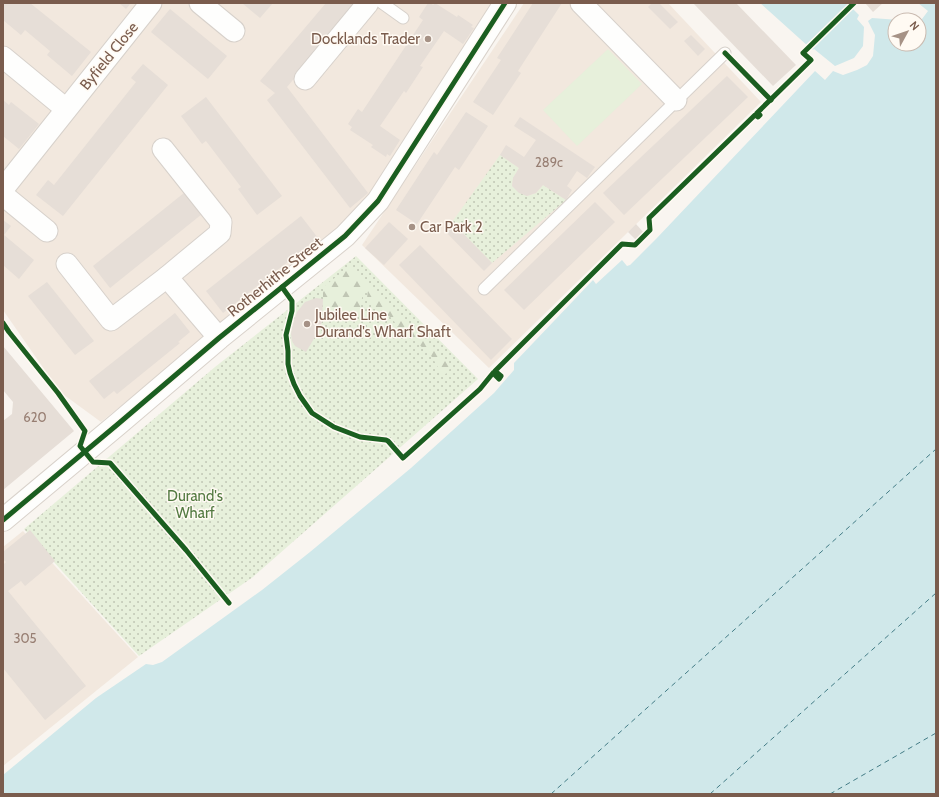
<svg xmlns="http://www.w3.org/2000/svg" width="939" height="797" font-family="Cabin,sans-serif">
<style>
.residential{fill:#f2e8de}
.grass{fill:url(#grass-dots)}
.forest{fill:url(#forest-firs)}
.pitch{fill:#e7f0db}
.water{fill:#d0e8ea}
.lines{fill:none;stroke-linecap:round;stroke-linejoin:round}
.ferry{stroke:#437c86;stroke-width:1;stroke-dasharray:5 4;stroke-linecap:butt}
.building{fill:#e6ded7}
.lane-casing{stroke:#d7d1cb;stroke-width:13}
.street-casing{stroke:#d7d1cb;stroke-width:23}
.secondary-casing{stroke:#d9d2cb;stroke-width:24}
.lane{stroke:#fefefd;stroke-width:11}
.street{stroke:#fefefd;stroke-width:21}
.secondary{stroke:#fefefd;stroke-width:22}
.cycleway-casing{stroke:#fffaf3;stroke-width:8}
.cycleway{stroke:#1b5e20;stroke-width:5}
.poi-dot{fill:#a69286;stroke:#fffaf3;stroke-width:1.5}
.labels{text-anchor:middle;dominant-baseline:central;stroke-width:3;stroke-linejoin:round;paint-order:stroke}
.number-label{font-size:13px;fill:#977e72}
.poi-label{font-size:15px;fill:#7a5c4d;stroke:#fffaf3;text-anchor:start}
.street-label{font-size:15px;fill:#7a5c4d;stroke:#fffaf3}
.park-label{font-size:15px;fill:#537a41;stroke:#fffaf3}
</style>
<defs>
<pattern id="grass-dots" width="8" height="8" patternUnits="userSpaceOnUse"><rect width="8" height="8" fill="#e7f0db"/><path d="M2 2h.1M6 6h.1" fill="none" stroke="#c0c6b4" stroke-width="1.8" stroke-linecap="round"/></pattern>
<pattern id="forest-firs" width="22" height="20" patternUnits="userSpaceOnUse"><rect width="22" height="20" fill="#e7f0db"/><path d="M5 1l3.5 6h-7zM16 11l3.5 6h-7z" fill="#c0c6b4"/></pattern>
</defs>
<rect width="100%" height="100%" fill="#f9f5f0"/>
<g class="residential">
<path d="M3,3H497L369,195L328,239L101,422L60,392L3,310Z"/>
<path d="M524,3H668L761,102L489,368L362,245Z"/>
<path d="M23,531L138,657L3,766V547Z"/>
</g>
<g class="grass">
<path d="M500,155L519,168L513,178L512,186L527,196L536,193L543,185L566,200L492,263L452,222Z"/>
<path d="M356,256L478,379L253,577L139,656L24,529L215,367Z"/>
</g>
<path class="forest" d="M349,267L452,366L446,374L441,372L430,354L396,325L393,319L372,304L367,298L368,290L363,292L359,316L354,320C347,318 342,317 336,319L328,314L323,313V287Z"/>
<path class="pitch" d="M608,49L642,84L577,146L543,110Z"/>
<g class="water">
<path d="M760,3H847L859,15L857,19L864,27L863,46L854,58L835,66L814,49L813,50L809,47Z"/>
<path d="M918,3H936V794H3V775L96,698L146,664L153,665L162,662L262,590L310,552L411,468L494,393L514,370V363L593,280L596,284L622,260L627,266L630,265L656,239L815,71L825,80L833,71L843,75L857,70L867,65L873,56L875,35L868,21L872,18L899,20H895V44H919V23L928,11Z"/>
</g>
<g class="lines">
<g class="ferry">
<path d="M551,794L936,449"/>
<path d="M710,794L936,593"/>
<path d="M830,794L936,733"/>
</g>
</g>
<g class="building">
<path d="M5,3H30L91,52L72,76L47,55L50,51L25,30L21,35L3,20V5Z"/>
<path d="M119,3H131L126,9Z"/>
<path d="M242,3H273L260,18Z"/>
<path d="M326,3H357L287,87L368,193L350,208L267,100L275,93L260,81Z"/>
<path d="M428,3H431L433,5L435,3L457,17L458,15L473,25L471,27L474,28L463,44L444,31L420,66L423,67L406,93L404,91L380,126L400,140L390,156L387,154L386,157L371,147L373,145L350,130L352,127L348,124L358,109L362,112L423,20L419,17Z"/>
<path d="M533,3H562L518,71L521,73L493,115L473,102L501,60L497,58Z"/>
<path d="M652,3H659L678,22L670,29L648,7Z"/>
<path d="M693,3H736L796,65L773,86Z"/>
<path d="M865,3H883L873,12Z"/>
<path d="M170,9L227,56L208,79L151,32Z"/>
<path d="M691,35L705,49L698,56L684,41Z"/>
<path d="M143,64L168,85L63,216L36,195L48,180L54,185L136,82L131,78Z"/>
<path d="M727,76L748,97L624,215L603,193Z"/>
<path d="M206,97L282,196L257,215L238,189L241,187L206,141L202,144L181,116Z"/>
<path d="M3,100L9,105L11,102L39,124L19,149L3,136Z"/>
<path d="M466,112L488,126L459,170L455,167L417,224L396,210L434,152L437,155Z"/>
<path d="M520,117L595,167L587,178L577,171L567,186L572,190L566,200L543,185L536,193L527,196L519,193L512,186L513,178L519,168L500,155L506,145L524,157L536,140L514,126Z"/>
<path d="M184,193L202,214L110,288L93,266Z"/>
<path d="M595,202L615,222L524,310L504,290Z"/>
<path d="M301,216L318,238L223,313L206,291Z"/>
<path d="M3,220L11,226L4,235L34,260L19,279L3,265Z"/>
<path d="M389,222L408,239L384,265L365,248Z"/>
<path d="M452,222L492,263L484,271L444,230Z"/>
<path d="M636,224L644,233L636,240L628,232Z"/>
<path d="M420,245L512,339L491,360L399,265Z"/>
<path d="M47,282L94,341L75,355L28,296Z"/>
<path d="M316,298L323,299L322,322L315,337L306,352L295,346L292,341L291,334L292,326L297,312L305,302Z"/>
<path d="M175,313L190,332L178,342L180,343L117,394L114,391L104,399L89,381Z"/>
<path d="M3,346L74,431L3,490V421L12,414L13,402L3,390Z"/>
<path d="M30,530L55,561L25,586L21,581L8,591L86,686L45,720L3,668V565L6,562L3,559V552Z"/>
</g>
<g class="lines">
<defs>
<g id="lane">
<path d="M382,3L403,18"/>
<path d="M484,289L725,53"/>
</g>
<g id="street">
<path d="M200,3L234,31"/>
<path d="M581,3L676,100"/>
<path d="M3,57L66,109"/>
<path d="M305,79L368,3"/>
<path d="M3,189L151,3"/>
<path d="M3,195L47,231"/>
<path d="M67,264L111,320L167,277L220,233L221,222L163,149"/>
<path d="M167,277L219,338"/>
</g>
<path id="secondary" d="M3,520L118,424L219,338L345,236L378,201L505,3"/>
</defs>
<use href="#lane" class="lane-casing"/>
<use href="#street" class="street-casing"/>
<use href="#secondary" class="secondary-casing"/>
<use href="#lane" class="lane"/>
<use href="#street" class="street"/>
<use href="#secondary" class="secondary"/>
<defs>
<g id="cycleway">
<path d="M725,53L771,100"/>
<path d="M282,287L292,301V311L286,335L288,351V364L290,373L294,384L300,396L312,413L334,427L360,437L386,440L388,441L403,458L480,389L493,373L499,379L501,376L495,371L622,244L635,245L650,230L649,218L755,115L758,117L760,115L757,113L811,60L803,53L854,3"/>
<path d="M3,323L9,332L58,393L85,431L80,446L93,462L110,463L186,550L229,603"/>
<path d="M3,520L118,424L219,338L345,236L378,201L505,3"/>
</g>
</defs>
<use href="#cycleway" class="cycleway-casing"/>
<use href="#cycleway" class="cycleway"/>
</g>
<g class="poi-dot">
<circle cx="428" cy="39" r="4"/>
<circle cx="412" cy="227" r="4"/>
<circle cx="307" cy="324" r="4"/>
</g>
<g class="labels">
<g class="number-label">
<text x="549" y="162">289c</text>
<text x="35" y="417">620</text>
<text x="25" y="638">305</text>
</g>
<g class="poi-label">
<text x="420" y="39" text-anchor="end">Docklands Trader</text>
<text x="420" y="227">Car Park 2</text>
<text x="315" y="315">Jubilee Line<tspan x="315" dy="17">Durand's Wharf Shaft</tspan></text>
</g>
<g class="street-label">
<text transform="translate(109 56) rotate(-51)">Byfield Close</text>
<text transform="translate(275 277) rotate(-39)">Rotherhithe Street</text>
</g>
<g class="park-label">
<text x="195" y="496">Durand's<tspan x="195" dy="17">Wharf</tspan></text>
</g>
</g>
<rect width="939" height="797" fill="none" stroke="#7a5c4d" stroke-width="8"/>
<g transform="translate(907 32) rotate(50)"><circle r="19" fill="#fffaf3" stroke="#cabbb1"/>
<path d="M0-3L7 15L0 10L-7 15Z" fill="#a69286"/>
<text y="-6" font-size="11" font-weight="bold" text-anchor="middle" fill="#7a5c4d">N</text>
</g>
</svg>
